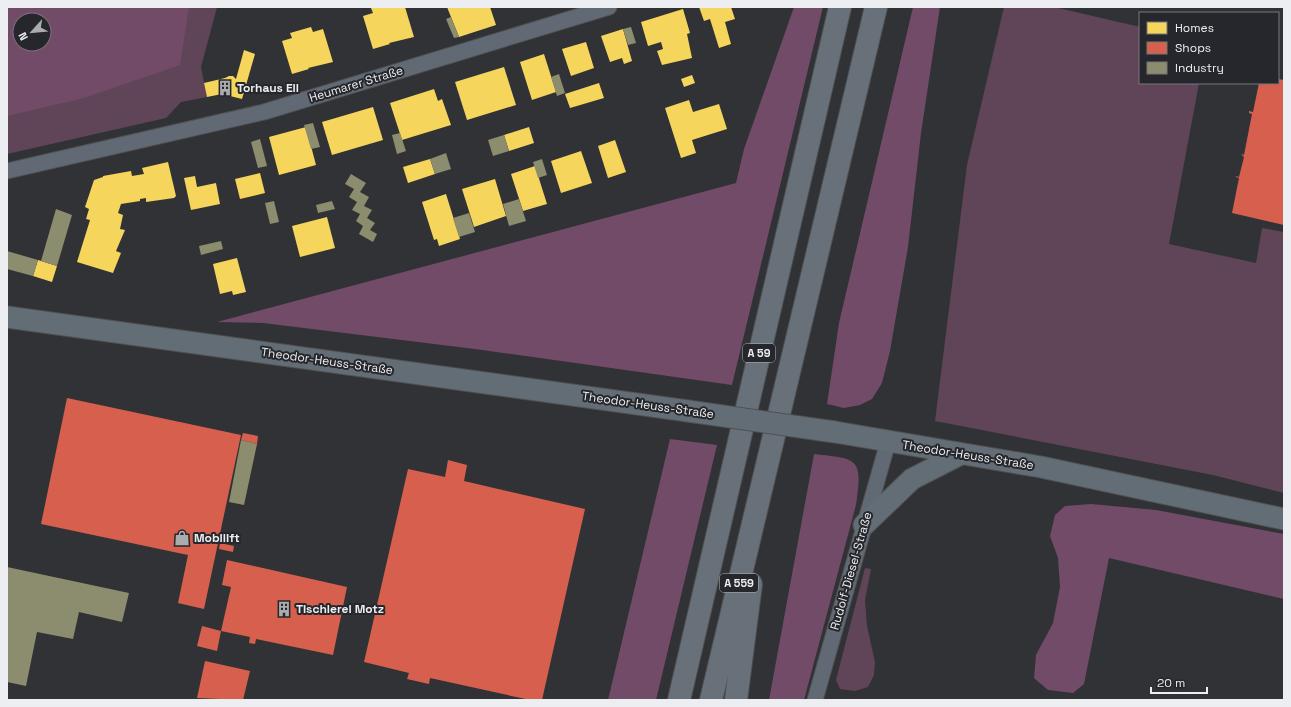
<svg xmlns="http://www.w3.org/2000/svg" width="1291" height="707" font-family="'Space Grotesk',sans-serif">
<style>
.green{fill:#604558;fill-rule:evenodd}
.forest{fill:#714b67;fill-rule:evenodd}
.homes{fill:#f6d55c}
.shops{fill:#d6604d}
.industry{fill:#8c8c6e}
.lines{fill:none;stroke-linecap:round;stroke-linejoin:round}
.street-casing{stroke:#505052;stroke-width:17}
.secondary-casing{stroke:#505052;stroke-width:23}
.highway-casing{stroke:#505052;stroke-width:24}
.street{stroke:#616a74;stroke-width:15}
.secondary{stroke:#636d76;stroke-width:21}
.highway{stroke:#68717a;stroke-width:22}
.secondary-bridge-casing{stroke:#505052;stroke-width:23;stroke-linecap:butt}
.secondary-bridge{stroke:#636d76;stroke-width:21}
.labels{text-anchor:middle;dominant-baseline:central;stroke-width:4;stroke-linejoin:round;paint-order:stroke}
.shield{fill:#26272c;stroke:#b1b2b6;stroke-width:1}
.shield-label{font-size:11px;font-weight:bold;fill:#edeef1}
.street-label{font-size:12px;fill:#edeef1;stroke:#26272c}
.poi-label{font-size:12px;font-weight:bold;fill:#edeef1;stroke:#26272c;text-anchor:start}
</style>
<rect width="100%" height="100%" fill="#313235"/>
<g class="green">
<path d="M7,7H217L201,67L207,97L181,102L166,118L7,154ZM20,20H44V44H20Z"/>
<path d="M1004,7H1054L1140,27V83H1199L1169,244L1256,263L1262,228L1284,232V493L1213,475L935,421L967,165Z"/>
<path d="M865,568L871,569L865,600L867,626L875,662L874,675L868,687L855,691L840,689L836,680Z"/>
</g>
<g class="forest">
<path d="M7,7H189L180,65L84,98L7,116ZM20,20H44V44H20Z"/>
<path d="M794,7H823L732,385L475,349L263,323L217,322L736,183L744,149Z"/>
<path d="M913,7H940L921,133L908,247L890,351L882,383L872,399L860,405L844,408L827,404L839,323Z"/>
<path d="M670,439L717,445L656,700H608Z"/>
<path d="M814,454C858,459 863,457 856,505L804,700H769Z"/>
<path d="M1091,504L1156,510L1284,534V599L1109,558L1084,684L1073,693L1048,690L1034,678L1036,655L1053,623L1060,587L1058,558L1050,536L1055,515L1065,506Z"/>
</g>
<g class="homes">
<path d="M376,7H405L414,37L389,43L390,44L373,49L363,16L373,13L371,8Z"/>
<path d="M447,7H490L496,25L459,37Z"/>
<path d="M699,7H731L735,19L725,22L731,44L719,48L710,19L704,21Z"/>
<path d="M683,9L690,33L687,34L692,58L662,65L657,51L663,49L661,42L648,46L641,22Z"/>
<path d="M311,27L313,32L323,29L333,62L308,68L309,69L292,74L282,41L292,38L290,33Z"/>
<path d="M623,29L632,61L624,64L622,58L610,62L601,36Z"/>
<path d="M586,42L594,68L571,76L562,49Z"/>
<path d="M244,50L255,54L242,99L222,94L207,97L204,83L225,78L229,76H233L236,79Z"/>
<path d="M544,54L556,92L532,100L520,62Z"/>
<path d="M504,67L516,105L467,120L455,82Z"/>
<path d="M692,75L695,83L684,87L681,79Z"/>
<path d="M599,83L604,98L570,108L565,94Z"/>
<path d="M434,89L438,101L442,99L451,125L402,140L390,103Z"/>
<path d="M689,100L693,112L719,104L727,129L692,140L696,153L681,158L665,108Z"/>
<path d="M373,107L383,140L332,155L322,122Z"/>
<path d="M306,127L316,165L279,175L269,137Z"/>
<path d="M529,127L534,143L509,151L504,135Z"/>
<path d="M615,140L626,172L608,178L598,146Z"/>
<path d="M581,151L592,183L561,193L551,161Z"/>
<path d="M430,159L435,174L408,183L403,167Z"/>
<path d="M168,162L176,196L174,198L146,202V198L140,199V201L121,204L118,213L123,215L120,229L125,230L116,251L121,253L113,273L77,262L90,220L86,219L89,209L85,207L94,180L103,177V176L131,171L132,176L144,174L142,168Z"/>
<path d="M535,166L547,204L523,211L511,174Z"/>
<path d="M260,173L265,193L240,199L235,179Z"/>
<path d="M195,176L197,187L216,183L220,204L191,210L184,178Z"/>
<path d="M495,179L506,216L474,227L462,189Z"/>
<path d="M446,194L460,239L439,246L437,239L434,240L422,202Z"/>
<path d="M327,217L335,248L300,257L292,226Z"/>
<path d="M237,258L246,292L233,295L232,291L220,294L213,264Z"/>
<path d="M38,260L57,266L52,282L33,276Z"/>
</g>
<g class="shops">
<path d="M1278,79L1284,80V225L1232,213L1239,178L1236,177V176L1239,177L1244,157L1241,154L1244,155L1252,114L1249,113V111L1253,112L1259,83H1278Z"/>
<path d="M67,398L241,435L204,609L178,603L188,555L41,524Z"/>
<path d="M243,433L258,436L257,444L241,440Z"/>
<path d="M448,460L467,465L464,481L585,509L542,700H530L430,678L429,684L407,679L409,673L364,662L408,469L445,477Z"/>
<path d="M220,543L234,546L233,552L219,549Z"/>
<path d="M227,560L347,587L333,655L256,639L255,644L249,643L250,637L221,631L231,587L222,585Z"/>
<path d="M202,626L221,631L217,651L197,646Z"/>
<path d="M205,661L250,671L243,700L197,698Z"/>
</g>
<g class="industry">
<path d="M451,17L459,37L454,38L446,19Z"/>
<path d="M631,27L636,43L628,45L623,29Z"/>
<path d="M559,74L565,93L557,96L551,77Z"/>
<path d="M313,123L320,147L311,149L304,125Z"/>
<path d="M400,133L406,151L397,154L392,135Z"/>
<path d="M504,135L509,151L493,156L488,140Z"/>
<path d="M260,139L267,166L258,168L251,142Z"/>
<path d="M446,153L451,169L435,174L430,159Z"/>
<path d="M542,159L547,175L538,178L533,162Z"/>
<path d="M351,174L366,183L360,192L369,197L364,206L372,210L367,218L375,223L370,230L377,234L373,242L359,234L363,226L356,221L360,214L352,210L357,202L349,197L354,189L345,184Z"/>
<path d="M519,199L526,221L509,226L503,204Z"/>
<path d="M274,201L279,222L270,224L265,203Z"/>
<path d="M332,201L335,209L318,213L316,205Z"/>
<path d="M56,209L72,215L57,266L41,261Z"/>
<path d="M469,213L475,232L459,237L453,218Z"/>
<path d="M221,241L223,249L201,255L199,246Z"/>
<path d="M7,251L38,260L33,276L7,269Z"/>
<path d="M241,440L257,444L244,505L229,502Z"/>
<path d="M7,567L129,593L122,622L79,612L73,639L37,632L26,686L7,682Z"/>
</g>
<g class="lines">
<defs>
<g id="street">
<path d="M7,171L264,112L609,7"/>
<path d="M815,700L888,442"/>
</g>
<g id="secondary">
<path d="M7,317L688,411"/>
<path d="M835,432L1041,467L1284,519"/>
<path d="M864,525L912,479L961,454"/>
</g>
<g id="highway">
<path d="M679,700L840,7"/>
<path d="M711,700L876,7"/>
<path d="M736,700L751,584"/>
</g>
</defs>
<use href="#street" class="street-casing"/>
<use href="#secondary" class="secondary-casing"/>
<use href="#highway" class="highway-casing"/>
<use href="#street" class="street"/>
<use href="#secondary" class="secondary"/>
<use href="#highway" class="highway"/>
<defs>
<path id="secondary-bridge" d="M688,411L835,432"/>
</defs>
<use href="#secondary-bridge" class="secondary-bridge-casing"/>
<use href="#secondary-bridge" class="secondary-bridge"/>
</g>
<defs>
<symbol id="building-bare" viewBox="-9 -9 18 18"><path d="M-4-6H4V6H1V3H-1V6H-4ZM-2.5-4.3h1.7v1.8h-1.7ZM.8-4.3h1.7v1.8H.8ZM-2.5-1h1.7V.8h-1.7ZM.8-1h1.7V.8H.8Z" fill="#abacaf" stroke="#26272c" stroke-width="2.5" paint-order="stroke"/></symbol>
<symbol id="shop-bare" viewBox="-9 -9 18 18"><path d="M-5-2.5h2.3a2.7 3.5 0 0 1 5.4 0H5L5.5 6h-11ZM-1.5-2.5h3a1.5 2.3 0 0 0-3 0Z" fill="#abacaf" stroke="#26272c" stroke-width="2.5" paint-order="stroke"/></symbol>
</defs>
<g fill-rule="evenodd">
<use href="#building-bare" x="214" y="77" width="22" height="22"/>
<use href="#shop-bare" x="171" y="527" width="22" height="22"/>
<use href="#building-bare" x="273" y="598" width="22" height="22"/>
</g>
<g class="labels">
<g class="shield">
<rect x="743" y="344" width="32" height="18" rx="3"/>
<rect x="720" y="574" width="38" height="18" rx="3"/>
</g>
<g class="shield-label">
<text x="759" y="353">A 59</text>
<text x="739" y="583">A 559</text>
</g>
<g class="street-label">
<text transform="translate(356 84) rotate(-17)">Heumarer Straße</text>
<text transform="translate(327 361) rotate(8)">Theodor-Heuss-Straße</text>
<text transform="translate(648 405) rotate(8)">Theodor-Heuss-Straße</text>
<text transform="translate(968 455) rotate(9)">Theodor-Heuss-Straße</text>
<text transform="translate(851 571) rotate(-74)">Rudolf-Diesel-Straße</text>
</g>
<g class="poi-label">
<text x="237" y="88">Torhaus Eil</text>
<text x="194" y="538">Mobilift</text>
<text x="296" y="609">Tischlerei Motz</text>
</g>
</g>
<rect width="1291" height="707" fill="none" stroke="#edeef1" stroke-width="16"/>
<rect x="1139" y="12" width="140" height="72" fill="#26272c" stroke="#76777b"/>
<rect x="1147" y="22" width="20" height="12" fill="#f6d55c" stroke="#76777b"/>
<text x="1175" y="32" font-size="12" fill="#edeef1">Homes</text>
<rect x="1147" y="42" width="20" height="12" fill="#d6604d" stroke="#76777b"/>
<text x="1175" y="52" font-size="12" fill="#edeef1">Shops</text>
<rect x="1147" y="62" width="20" height="12" fill="#8c8c6e" stroke="#76777b"/>
<text x="1175" y="72" font-size="12" fill="#edeef1">Industry</text>
<g transform="translate(32 32) rotate(243)"><circle r="19" fill="#26272c" stroke="#76777b"/>
<path d="M0-3L7 15L0 10L-7 15Z" fill="#abacaf"/>
<text y="-6" font-size="11" font-weight="bold" text-anchor="middle" fill="#edeef1">N</text>
</g>
<path d="M1151 687v6h56v-6" fill="none" stroke="#edeef1" stroke-width="2"/>
<text x="1157" y="687" font-size="12" fill="#edeef1" stroke="#26272c" stroke-width="3" paint-order="stroke">20 m</text>
</svg>
